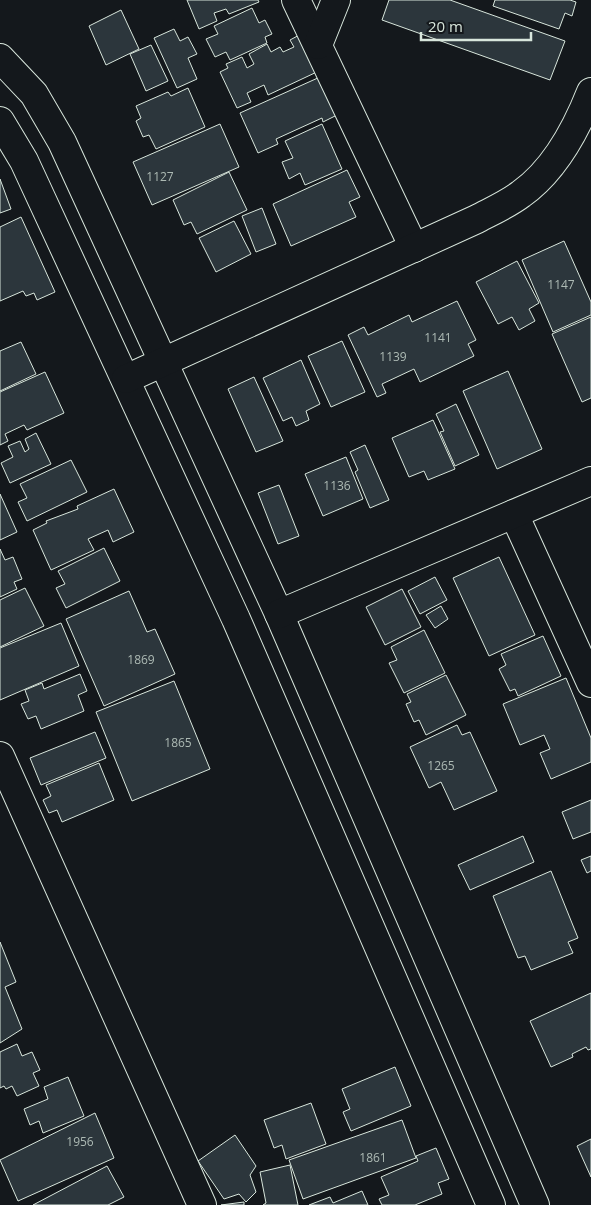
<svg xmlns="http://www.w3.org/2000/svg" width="591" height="1205" font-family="'Open Sans',sans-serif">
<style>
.building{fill:#2c363c;stroke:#d8e6dc}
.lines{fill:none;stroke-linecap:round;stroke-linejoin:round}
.minor-casing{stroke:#d8e6dc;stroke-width:30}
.minor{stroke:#14181c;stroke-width:28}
.labels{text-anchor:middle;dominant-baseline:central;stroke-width:4;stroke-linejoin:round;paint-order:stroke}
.number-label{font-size:12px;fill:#adbab4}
</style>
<rect width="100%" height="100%" fill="#14181c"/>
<g class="building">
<path d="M187,0H258L259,2L229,14L226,9L214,13L217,21L199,29Z"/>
<path d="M389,0H450L565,41L550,80L382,20Z"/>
<path d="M495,0H570L576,2L572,16L565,13L559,29L493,6Z"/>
<path d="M252,8L259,23L265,20L272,34L265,37L267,43L230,60L226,52L215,57L206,39L218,34L214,26Z"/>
<path d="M121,10L139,49L106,65L89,26Z"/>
<path d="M174,29L180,41L188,37L197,54L188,58L197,79L177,88L154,38Z"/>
<path d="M303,33L321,70L268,95L264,85L247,93L251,102L237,108L220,72L228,68L226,64L242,57L247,68L254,64L249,54L267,44L271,52L280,47L283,52L294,47L290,40Z"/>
<path d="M151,45L168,81L146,91L130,54Z"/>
<path d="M320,77L337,115L323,122L322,118L276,139L278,144L258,153L240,113Z"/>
<path d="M188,88L205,127L156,149L149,135L143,137L136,121L141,118L136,106L168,92L171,96Z"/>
<path d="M220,124L239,167L152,205L133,162Z"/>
<path d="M322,124L342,169L305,185L300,173L289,179L282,162L293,158L285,141Z"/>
<path d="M347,170L360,197L349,202L356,217L291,246L273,204Z"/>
<path d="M229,172L247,210L197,234L191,222L184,225L173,200Z"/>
<path d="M0,179L11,209L0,213Z"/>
<path d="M262,208L276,244L256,252L242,216Z"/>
<path d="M21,217L55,292L37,300L34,293L26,296L23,291L0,301V227Z"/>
<path d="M234,221L251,254L216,272L199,238Z"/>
<path d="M564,241L591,302V315L553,332L522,260Z"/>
<path d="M517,261L539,303L529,309L535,321L519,330L512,317L498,324L476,282Z"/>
<path d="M457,301L476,340L468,344L474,356L420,382L414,369L382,384L386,393L377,397L348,335L364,327L368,335L409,315L412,322Z"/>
<path d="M591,317V398L582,402L552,334Z"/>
<path d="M342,341L365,392L331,407L308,356Z"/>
<path d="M21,342L36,374L0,391V351Z"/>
<path d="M301,360L320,404L306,411L309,420L296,426L292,417L283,421L263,378Z"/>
<path d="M508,371L542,449L497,469L463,391Z"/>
<path d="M45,372L64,413L27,430L24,425L5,434L8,441L0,445V392Z"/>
<path d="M254,377L283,441L256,452L228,389Z"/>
<path d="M456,404L479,455L455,466L440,432L444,431L436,414Z"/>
<path d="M433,420L455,469L428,480L424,471L409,477L392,438Z"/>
<path d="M36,433L51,464L10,483L1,463L13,457L8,446L20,441L25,452L29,449L25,439Z"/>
<path d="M365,445L389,500L370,508L355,472L358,470L350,452Z"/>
<path d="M346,457L363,499L323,516L305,474Z"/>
<path d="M71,460L87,492L27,521L18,502L27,498L20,484Z"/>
<path d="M279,485L299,536L278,544L258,493Z"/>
<path d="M114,489L134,532L113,542L108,530L88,539L94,550L51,570L33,530L47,523L46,521L78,509L77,506Z"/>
<path d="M0,494L17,532L0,540Z"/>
<path d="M104,548L120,581L66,608L56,588L65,584L58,571Z"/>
<path d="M0,549L5,560L13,557L22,579L14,582L17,589L0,597Z"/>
<path d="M499,557L535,635L489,656L453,578Z"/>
<path d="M435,577L447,600L420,614L408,591Z"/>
<path d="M25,588L44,626L0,647V600Z"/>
<path d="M402,589L421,627L385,645L366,607Z"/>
<path d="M129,591L147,632L155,629L175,674L104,706L66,619Z"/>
<path d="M441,606L448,619L435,628L426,615Z"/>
<path d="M61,623L79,666L0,700V648Z"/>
<path d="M424,630L445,673L404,693L389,663L397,660L391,647Z"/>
<path d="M543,636L561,676L518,696L515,689L510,691L499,669L506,665L501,654Z"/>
<path d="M80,674L87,691L78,695L84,711L41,729L36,716L28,719L21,704L29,701L25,690L42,683L44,689Z"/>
<path d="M446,675L466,715L426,735L419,720L414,722L406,704L411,702L407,694Z"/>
<path d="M566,678L591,738V762L551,779L540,753L550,749L544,735L520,745L503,704Z"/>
<path d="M174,681L210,769L132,801L96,712Z"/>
<path d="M457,725L462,735L470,732L497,791L454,810L441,782L429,788L410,747Z"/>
<path d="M95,732L106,758L41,785L30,758Z"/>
<path d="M99,763L114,800L62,822L57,810L49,813L43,800L51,796L46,785Z"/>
<path d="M591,800V832L573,839L562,812Z"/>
<path d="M523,836L534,862L470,890L458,865Z"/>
<path d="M591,856V871L587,873L581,860Z"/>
<path d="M551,871L578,938L568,942L573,953L531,970L525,956L518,958L493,896Z"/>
<path d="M0,942L16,982L5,987L22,1029L0,1043Z"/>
<path d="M591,993V1049L588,1050L586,1047L572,1054L573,1057L551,1067L530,1021Z"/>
<path d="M17,1044L22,1056L32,1052L40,1070L33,1073L39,1086L17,1096L12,1086L6,1089L4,1086L0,1088V1052Z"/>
<path d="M395,1067L411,1106L351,1131L343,1112L350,1109L342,1089Z"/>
<path d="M68,1077L84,1116L43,1133L39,1121L30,1125L24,1109L48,1099L44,1087Z"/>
<path d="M311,1103L326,1144L286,1159L282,1145L274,1148L264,1120Z"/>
<path d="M95,1113L114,1158L18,1201L0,1160Z"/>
<path d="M402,1120L416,1158L303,1199L289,1160Z"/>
<path d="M235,1135L256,1166L250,1175L256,1192L246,1202L239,1194L224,1199L198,1161Z"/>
<path d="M591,1139V1177L577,1146Z"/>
<path d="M436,1148L449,1179L438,1183L442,1194L415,1205H382L379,1199L389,1195L381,1177L418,1161L416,1156Z"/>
<path d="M290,1165L298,1205H263L266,1203L260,1172Z"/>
<path d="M107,1166L124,1197L108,1205H33Z"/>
<path d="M362,1191L368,1205H309L330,1197L333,1203Z"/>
<path d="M244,1202V1205H221Z"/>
</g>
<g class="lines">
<defs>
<g id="minor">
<path d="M296,0L414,248"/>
<path d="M318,45L336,0"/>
<path d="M0,58L34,94L62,142L279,614L535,1205"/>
<path d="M0,121L24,161L236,619L491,1205"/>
<path d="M126,379L477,219C492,211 508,204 521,194C555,170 576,130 591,92"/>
<path d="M514,514L591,683"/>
<path d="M279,614L591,481"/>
<path d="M0,756L202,1205"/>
</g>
</defs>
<use href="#minor" class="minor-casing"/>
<use href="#minor" class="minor"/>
</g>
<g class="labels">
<g class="number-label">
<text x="160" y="176">1127</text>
<text x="561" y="284">1147</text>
<text x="438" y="337">1141</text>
<text x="393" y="356">1139</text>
<text x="337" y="485">1136</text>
<text x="141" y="659">1869</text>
<text x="178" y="742">1865</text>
<text x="441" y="765">1265</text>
<text x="80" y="1141">1956</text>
<text x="373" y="1157">1861</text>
</g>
</g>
<path d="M421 32v8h110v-8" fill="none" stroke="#d8e6dc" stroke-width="2.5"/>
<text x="428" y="32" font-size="15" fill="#d8e6dc" stroke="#14181c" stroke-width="4" paint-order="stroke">20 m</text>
</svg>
